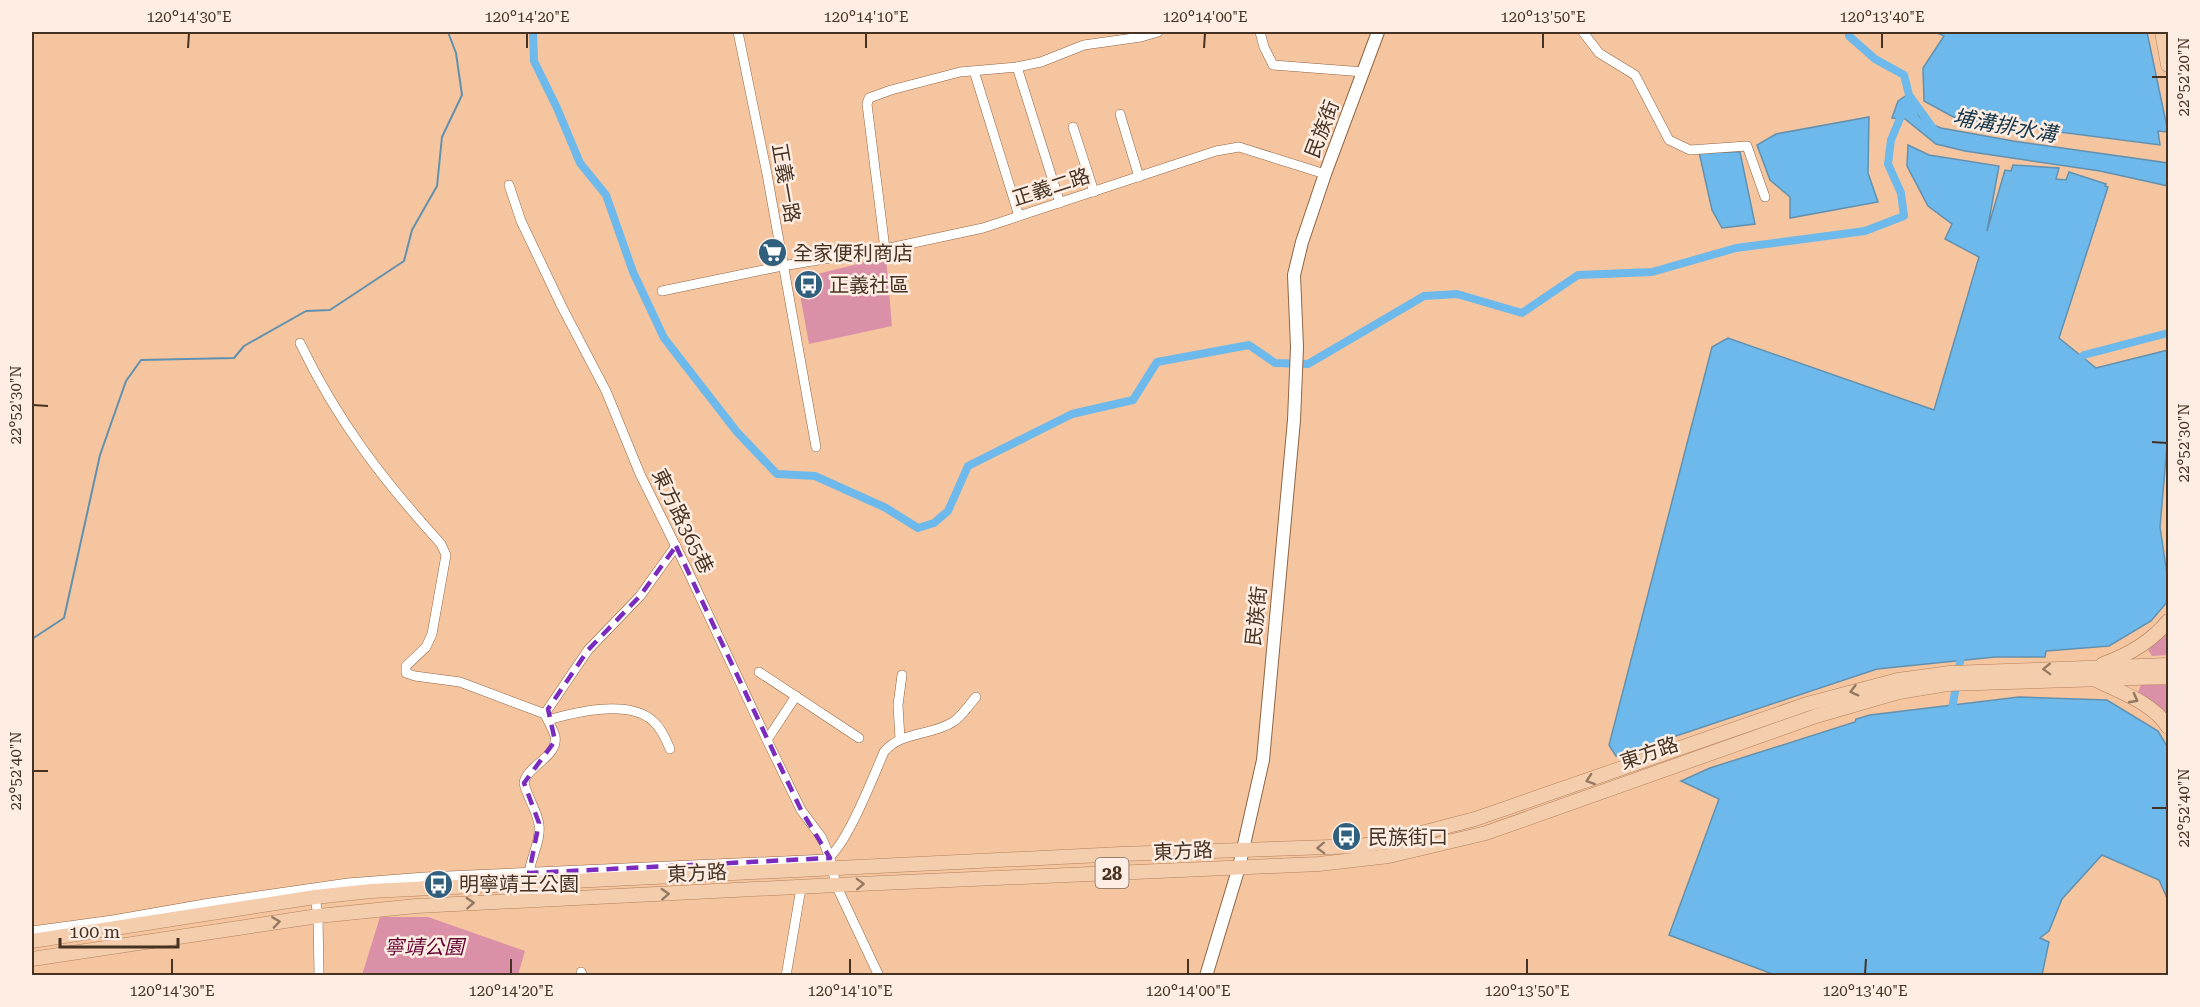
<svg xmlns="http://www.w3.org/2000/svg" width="2200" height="1007" font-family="'Roboto Serif','Noto Sans TC',serif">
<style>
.green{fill:#da90a7}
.water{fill:#6eb9eb;stroke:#6290af;stroke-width:1.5}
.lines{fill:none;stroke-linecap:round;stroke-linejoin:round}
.stream{stroke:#6290af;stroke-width:2}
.canal{stroke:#6eb9eb;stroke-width:8}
.street-casing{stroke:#906543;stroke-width:10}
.secondary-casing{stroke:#906543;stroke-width:14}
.primary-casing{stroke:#b2815a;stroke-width:15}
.street{stroke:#fff;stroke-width:9}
.secondary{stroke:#fff;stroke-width:12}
.primary{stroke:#f4cdad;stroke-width:14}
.oneway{stroke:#947861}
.marked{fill:none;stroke:#7b2cbf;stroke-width:4.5;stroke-dasharray:12 8;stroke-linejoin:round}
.ticks{fill:none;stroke:#453223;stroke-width:2}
.labels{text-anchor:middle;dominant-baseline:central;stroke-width:5;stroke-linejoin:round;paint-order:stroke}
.shield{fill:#fdede2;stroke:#7c6a5c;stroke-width:1.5}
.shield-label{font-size:18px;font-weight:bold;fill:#453223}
.street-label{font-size:20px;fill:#453223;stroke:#fdede2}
.poi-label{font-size:20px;fill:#453223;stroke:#fdede2;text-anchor:start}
.park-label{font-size:20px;font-style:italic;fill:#650033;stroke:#fdede2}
.water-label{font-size:21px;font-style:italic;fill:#14354a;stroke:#fdede2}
.neatline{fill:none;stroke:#453223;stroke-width:2}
.ticks-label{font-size:15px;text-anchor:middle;fill:#453223}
</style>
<rect width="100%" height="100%" fill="#f5c59f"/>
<g class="green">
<path d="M886,257L892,326L809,344L799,289L813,275Z"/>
<path d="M2168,630V655L2152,656L2148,650Z"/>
<path d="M2141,685H2168V715L2153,703L2137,694Z"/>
<path d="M380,917H428L525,951L518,975H362Z"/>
</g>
<g class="water">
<path d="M1935,32H2147L2168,132L2158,131L2160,145L1957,119L1924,101L1923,68L1944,36Z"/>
<path d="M1910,93L1913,97L1919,116L1926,122L1941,128L2013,141L2168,163V186L2100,171L1965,151L1936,144L1905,119L1892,118L1898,101Z"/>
<path d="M1869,117L1868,173L1878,202L1790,218V197L1770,180L1757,145L1776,134Z"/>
<path d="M1908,145L1929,155L1999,166L1987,231L2005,170L2011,171L2013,165L2059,168L2056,179L2066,180L2069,172L2106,184L2105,186L2108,187L2059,338L2096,368L2168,350V434L2160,527L2168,581V601L2151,621L2109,646L2046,651L2045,657H1995L1877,669L1616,756L1609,745L1712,347L1728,338L1934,410L1979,257L1945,239L1952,224L1928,206L1907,166Z"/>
<path d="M1699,152H1740L1755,224L1722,228L1712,210Z"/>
<path d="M2019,697L2107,700L2158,731L2168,748V900L2159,880L2102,855L2062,899L2049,931L2040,938L2049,942L2042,975H1775L1669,935L1719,799L1681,781L1710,768L1855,722L1856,719L1870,715Z"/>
</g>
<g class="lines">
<path class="stream" d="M32,639L64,618L100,455L126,381L141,360L234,358L244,346L306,311L330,310L404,261L412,230L437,186L442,137L462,95L456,53L448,32"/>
<g class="canal">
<path d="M533,32L534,61L557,108L580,163L606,195L633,272L664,338L737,432L777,474L815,476L886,508L918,528L934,523L948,511L968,466L1072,414L1133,400L1157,362L1249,345L1275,363L1308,364L1424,296L1457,294L1522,313L1578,275L1652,272L1736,248L1865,231L1904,216L1901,193L1888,164L1891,140L1904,109"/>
<path d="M1849,32V36L1875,59L1904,75L1909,95L1935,131"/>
<path d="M2075,363L2084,355L2168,333"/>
<path d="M1951,715L1962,651"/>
</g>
<defs>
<g id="street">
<path d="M738,32L767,174L816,447"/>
<path d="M1260,32L1264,47L1273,65L1364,72"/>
<path d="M1583,32L1599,53L1635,75L1669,140L1690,150L1747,146L1765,197"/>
<path d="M1017,67L1060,203"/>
<path d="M974,71L1019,216"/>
<path d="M1120,114L1139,177"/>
<path d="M1073,127L1094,192"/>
<path d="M509,185L521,221L562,307L606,391L640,474L687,569L767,740L801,810L822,838L830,858L836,885L879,976"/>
<path d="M885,249L867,104L869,98L891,90L960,72L1017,67L1041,62L1084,45L1141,37L1158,32"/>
<path d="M662,291L782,266L885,249L983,228L1216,151L1239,147L1325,174"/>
<path d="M300,343C338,422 383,480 441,544L446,555L432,634L426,647L406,666V673L415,676L460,682L545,714"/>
<path d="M759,672L859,738"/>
<path d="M548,720C575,712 629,699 653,721C661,728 666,739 670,749"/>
<path d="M900,739L898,705L902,675"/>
<path d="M767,740L796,696"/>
<path d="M529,873C531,857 541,841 539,825C537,810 527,797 524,783C527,765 559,757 555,736C553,729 548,721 545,714L548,709L588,650L640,596L676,546"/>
<path d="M315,897L318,916L319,976"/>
<path d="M32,931L113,920L210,903L348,883L425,877L827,859C847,845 873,777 884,752C901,731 931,736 953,722C962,716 969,705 976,697"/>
<path d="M581,972L583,976"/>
<path d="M786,976L801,888"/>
</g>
<path id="secondary" d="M1206,976L1239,867L1263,760L1294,420L1297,347L1294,275L1302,242L1325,174L1378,32"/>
<g id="primary">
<path d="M2162,32L2168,65"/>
<path d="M2103,664C2128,655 2152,641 2168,621"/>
<path d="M2096,680C2120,692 2153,703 2168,727"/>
<path d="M32,941L315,897L371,891L1121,854L1359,846L1387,842L1475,819L1807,704L1898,680L1950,673L2168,665"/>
<path d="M32,959L318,916L416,906L836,885L1319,864L1389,856L1486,833L1816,716L1899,692L1947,684L2168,677"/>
</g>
</defs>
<use href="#street" class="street-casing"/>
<use href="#secondary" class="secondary-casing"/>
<use href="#primary" class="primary-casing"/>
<use href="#street" class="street"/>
<use href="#secondary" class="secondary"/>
<use href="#primary" class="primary"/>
</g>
<defs><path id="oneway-chevron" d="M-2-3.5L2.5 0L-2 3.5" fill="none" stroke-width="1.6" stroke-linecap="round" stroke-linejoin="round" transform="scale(1.5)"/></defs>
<g class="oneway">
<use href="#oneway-chevron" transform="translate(2047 669) rotate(178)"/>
<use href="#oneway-chevron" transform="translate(1854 691) rotate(165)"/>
<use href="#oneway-chevron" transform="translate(2134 699) rotate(28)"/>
<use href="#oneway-chevron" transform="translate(1590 780) rotate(161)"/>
<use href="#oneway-chevron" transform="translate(1321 848) rotate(178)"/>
<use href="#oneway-chevron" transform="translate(860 884) rotate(-2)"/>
<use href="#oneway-chevron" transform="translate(665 894) rotate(-3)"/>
<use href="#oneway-chevron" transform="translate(470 903) rotate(-3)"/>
<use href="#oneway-chevron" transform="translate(276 922) rotate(-8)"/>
</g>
<path class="marked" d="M676,546L801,810L830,858L529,873L539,823L524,783L555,741L548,709L588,650L640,596Z"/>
<path class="ticks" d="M188,48L189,33M527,48V33M866,48V33M1204,48L1205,33M1543,48V33M1882,48V33M2152,77H2167M33,405L48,406M2152,442L2167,443M33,771H48M2152,808H2167M172,974V959M511,974V959M850,974V959M1188,974V959M1527,974V959M1865,974L1866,959"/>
<defs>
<symbol id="supermarket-disc" viewBox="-11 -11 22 22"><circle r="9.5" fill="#30607e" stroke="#fdede2"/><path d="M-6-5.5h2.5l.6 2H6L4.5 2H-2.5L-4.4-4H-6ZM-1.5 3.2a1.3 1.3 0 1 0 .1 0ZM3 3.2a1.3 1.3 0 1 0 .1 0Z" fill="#fff"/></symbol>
<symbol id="bus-disc" viewBox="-11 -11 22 22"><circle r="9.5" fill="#30607e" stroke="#fdede2"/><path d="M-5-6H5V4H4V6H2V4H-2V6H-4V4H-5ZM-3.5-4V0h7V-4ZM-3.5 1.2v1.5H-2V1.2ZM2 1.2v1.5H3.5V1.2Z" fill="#fff"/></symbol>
</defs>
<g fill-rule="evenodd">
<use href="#supermarket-disc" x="756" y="236" width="33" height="33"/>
<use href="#bus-disc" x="792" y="268" width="33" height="33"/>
<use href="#bus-disc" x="1330" y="820" width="33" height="33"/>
<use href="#bus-disc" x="422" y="868" width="33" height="33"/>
</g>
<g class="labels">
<rect class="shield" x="1095.5" y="858" width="33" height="30" rx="4.5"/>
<g class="shield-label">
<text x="1112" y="873">28</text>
</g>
<g class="street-label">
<text transform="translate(1322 129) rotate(-69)">民族街</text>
<text transform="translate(786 183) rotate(80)">正義一路</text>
<text transform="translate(1051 187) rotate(-18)">正義二路</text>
<text transform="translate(683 521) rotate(64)">東方路365巷</text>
<text transform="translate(1256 616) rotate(-84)">民族街</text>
<text transform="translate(1649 753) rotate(-19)">東方路</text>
<text transform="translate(1183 851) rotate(-3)">東方路</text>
<text transform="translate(697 873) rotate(-3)">東方路</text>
</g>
<g class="poi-label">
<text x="793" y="253">全家便利商店</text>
<text x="829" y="285">正義社區</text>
<text x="1368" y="837">民族街口</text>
<text x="459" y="884">明寧靖王公園</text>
</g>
<g class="park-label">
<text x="424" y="947">寧靖公園</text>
</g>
<g class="water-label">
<text transform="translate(2005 126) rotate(10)">埔溝排水溝</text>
</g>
</g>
<rect width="2200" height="1007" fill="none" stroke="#fdede2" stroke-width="66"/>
<path d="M60 938v9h118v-9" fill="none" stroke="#453223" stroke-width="3"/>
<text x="69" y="938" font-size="18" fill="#453223" stroke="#fdede2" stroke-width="4.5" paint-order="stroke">100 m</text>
<rect x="33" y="33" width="2134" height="941" class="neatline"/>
<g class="ticks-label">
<text x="189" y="22">120°14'30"E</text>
<text x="527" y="22">120°14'20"E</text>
<text x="866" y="22">120°14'10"E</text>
<text x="1205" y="22">120°14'00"E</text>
<text x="1543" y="22">120°13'50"E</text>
<text x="1882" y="22">120°13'40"E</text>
<text transform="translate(2184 77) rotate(-90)" y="5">22°52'20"N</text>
<text transform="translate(16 405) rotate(-90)" y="5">22°52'30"N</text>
<text transform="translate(2184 443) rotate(-90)" y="5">22°52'30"N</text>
<text transform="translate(16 771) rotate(-90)" y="5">22°52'40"N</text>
<text transform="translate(2184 808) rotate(-90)" y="5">22°52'40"N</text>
<text x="172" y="996">120°14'30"E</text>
<text x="511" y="996">120°14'20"E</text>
<text x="850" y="996">120°14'10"E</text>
<text x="1188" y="996">120°14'00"E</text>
<text x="1527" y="996">120°13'50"E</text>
<text x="1865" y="996">120°13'40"E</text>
</g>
</svg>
